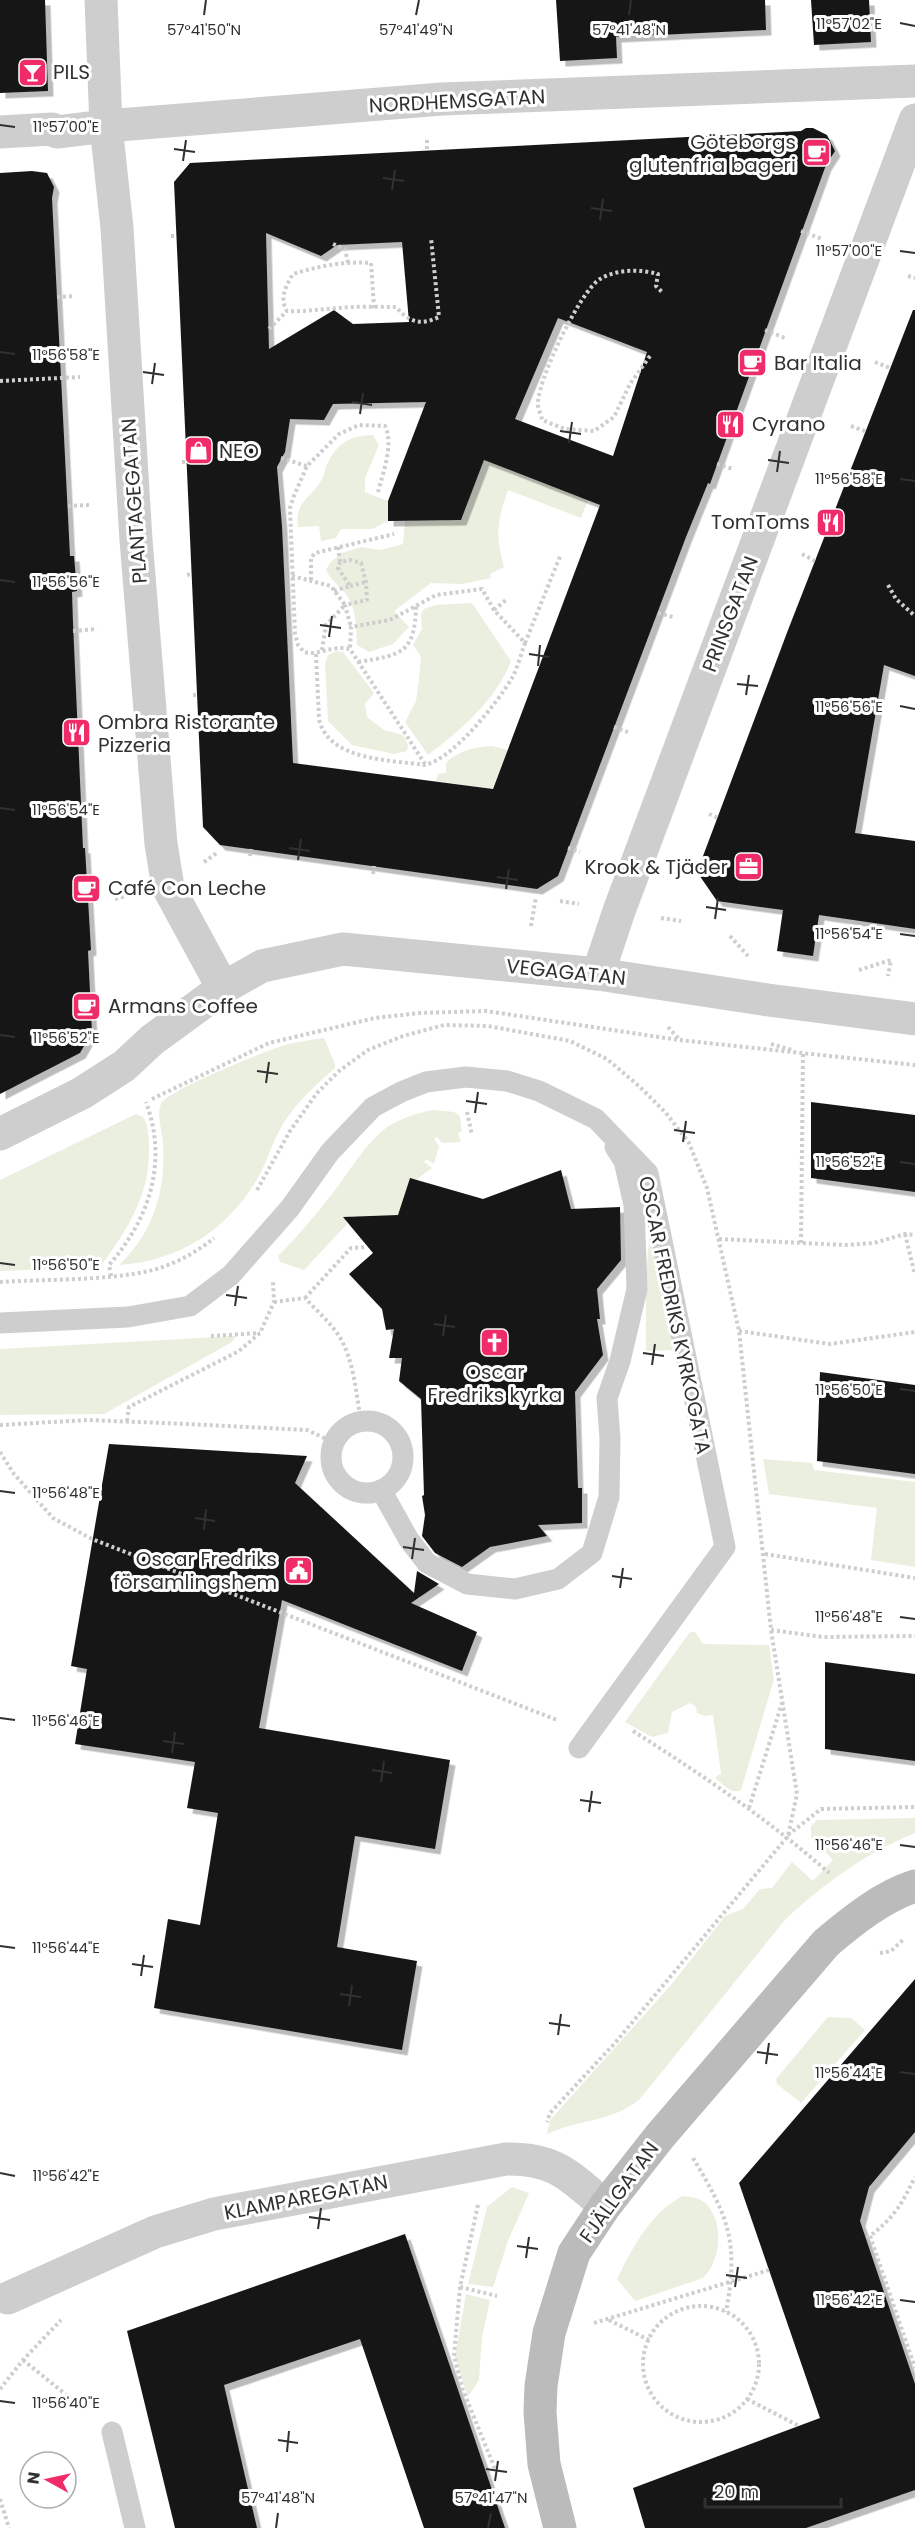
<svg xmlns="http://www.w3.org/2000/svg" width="915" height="2528" font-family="Poppins,sans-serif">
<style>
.green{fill:#ebefdf}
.building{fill:#181818;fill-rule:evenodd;filter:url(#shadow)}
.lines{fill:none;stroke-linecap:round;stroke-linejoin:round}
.path{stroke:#cecece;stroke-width:4;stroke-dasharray:3 3;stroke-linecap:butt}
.lane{stroke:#cecece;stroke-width:21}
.street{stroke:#cecece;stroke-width:33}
.secondary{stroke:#bbb;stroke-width:33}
.ticks{fill:none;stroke:#313131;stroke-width:2}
.labels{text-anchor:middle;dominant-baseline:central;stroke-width:6;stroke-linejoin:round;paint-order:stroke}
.poi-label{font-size:20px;fill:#313131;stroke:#fff;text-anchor:start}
.street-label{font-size:20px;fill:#313131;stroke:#fff}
.ticks-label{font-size:15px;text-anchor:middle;fill:#313131;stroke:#fff;stroke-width:6;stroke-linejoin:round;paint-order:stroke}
</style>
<defs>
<filter id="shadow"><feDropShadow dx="5.5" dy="5.5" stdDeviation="0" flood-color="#0004"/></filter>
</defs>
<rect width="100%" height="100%" fill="#fff"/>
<g class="green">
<path d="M373,435L379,445L365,478V492L388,501V521L372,529H341L336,538L321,541L319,526L298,527C294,500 312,499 322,479C325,474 325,467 328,462C340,441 350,436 373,435Z"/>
<path d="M484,460L588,500L581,518L508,490C497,523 495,533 504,567L490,574L491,578L462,584L431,583L394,611L409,627L393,644L369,652L357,645C356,626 357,609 345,593C338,585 331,580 326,570L330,563L341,553L361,547L380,550L403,544L405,521L461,520Z"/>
<path d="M472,603L511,661C497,699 460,731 428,755L405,722L416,701L419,679L421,657L413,645L422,629L421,614L424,609L436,605Z"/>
<path d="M337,651L343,652L374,693L365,704L367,717L384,730L403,735L408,745L407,751L394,754L352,745L328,721L325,664L328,655Z"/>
<path d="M492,746L508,750L492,789L436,781L438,774L446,773V763C460,750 474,747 492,746Z"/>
<path d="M324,1038L335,1064V1068C318,1083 300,1099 287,1118C275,1134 270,1154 261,1172C232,1227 181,1261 119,1265C153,1233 166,1190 163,1145C163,1133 156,1116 161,1104C166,1091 261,1053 279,1047C294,1042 310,1040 324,1038Z"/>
<path d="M433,1110L454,1112L460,1116L462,1131L458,1133L461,1142L442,1143L437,1137L434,1139L439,1146L434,1164L426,1159L424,1162L432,1168L416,1180L418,1226L367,1227L353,1215L346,1222L348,1223L304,1270L280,1262L278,1256C300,1234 320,1210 338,1186C352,1167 364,1147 382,1131C397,1119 414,1114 433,1110Z"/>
<path d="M136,1114L143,1117C149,1127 149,1138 149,1149C150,1195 126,1232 100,1267L0,1271V1180Z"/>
<path d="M650,1227L677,1350L646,1351V1278Z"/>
<path d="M236,1336L232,1342L104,1414L0,1415V1349Z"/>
<path d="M763,1459L812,1463L814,1470L915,1482V1567L871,1560L877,1508L769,1494Z"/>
<path d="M690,1632H695L703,1644L769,1645L774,1679L741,1790C731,1795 723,1784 715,1778L721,1773L713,1715L705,1716L697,1713L696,1707L690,1703L672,1712L668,1733L652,1737L625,1722Z"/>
<path d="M915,1818V1833C866,1853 823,1884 785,1920L639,2100C608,2123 580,2119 547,2134L550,2120L671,1985L725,1916L743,1909L760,1889L772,1888L792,1862L813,1881L833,1860L811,1837V1826L817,1820Z"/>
<path d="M828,2017L851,2018L865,2030L801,2103L777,2084L776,2079Z"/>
<path d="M512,2187L529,2193L508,2241L493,2287L468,2284L487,2207Z"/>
<path d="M682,2196C690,2197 698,2197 705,2203C725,2221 721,2261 703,2278L635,2301L617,2279C632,2248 651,2213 682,2196Z"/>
<path d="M466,2294L490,2300L482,2337L479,2380L468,2397L455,2356Z"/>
</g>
<g class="building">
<path d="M0,0H45L48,91L0,93Z"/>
<path d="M556,0H765L766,30L616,37L617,58L560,61Z"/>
<path d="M811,0H869L871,42L814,45Z"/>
<path d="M806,128H813L827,135L835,151L826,165L710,484L708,483L686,537L558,876L537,889L220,845L203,827L174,182L190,163L801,131ZM266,233L321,256L337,245L402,242L409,322L353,324L334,310L269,349ZM558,318L647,352L613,456L515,419ZM426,402L388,501V521L461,520L484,460L600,505L493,789L293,763L282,526L277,467L285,452L290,419L324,420L333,404Z"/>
<path d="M32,171L47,173L54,187L52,198L70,556H74L77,591L72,592L73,623L83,848H85L91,950L88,951L92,1032L80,1053L0,1094V173Z"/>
<path d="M913,310H915V676L884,665L855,833L915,841V929L819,915L813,956L777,951L783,910L717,901L697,872L788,630Z"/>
<path d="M811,1102L915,1115V1192L811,1178Z"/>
<path d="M561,1170L571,1209L620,1207L621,1260L597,1289L600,1319H597L603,1355L575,1392L578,1488H582V1523L538,1525L547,1536L490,1547L462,1567L435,1553L422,1536L425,1515L422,1496L424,1495L421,1399L399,1381L402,1358H389L394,1329L386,1330L382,1309L349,1274L373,1253L343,1217L398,1215L410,1178L483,1199Z"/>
<path d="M820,1372L915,1385V1474L817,1461Z"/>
<path d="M109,1444L307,1456L295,1483L414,1593L417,1571L439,1584L411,1603L477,1632L462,1671L282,1600L259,1728L450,1760L435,1849L355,1836L337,1947L417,1961L402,2050L154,2008L168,1919L200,1925L218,1813L187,1808L195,1762L75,1744L87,1669L71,1666Z"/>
<path d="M825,1662L915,1674V1761L825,1749Z"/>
<path d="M915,1979V2132L869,2187L860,2221L915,2384V2490L806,2528H645L633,2488L820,2418L739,2183Z"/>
<path d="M405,2234L505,2528H424L360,2339L224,2385L257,2528H175L127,2331Z"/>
</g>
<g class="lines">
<g class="path">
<path d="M427,140V150"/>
<path d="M801,231L822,239"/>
<path d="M171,236H177"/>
<path d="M333,244L345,249L348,263"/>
<path d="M908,276L915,278"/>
<path d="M57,297L75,296"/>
<path d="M374,308L371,263C344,261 319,266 293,274C286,286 279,298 287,311C305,312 321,309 339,308C357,306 377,307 396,307C409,322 420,326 439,317L431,238"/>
<path d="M269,329L287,311"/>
<path d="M765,330L785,338"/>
<path d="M650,356L630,384L614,417L594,431L565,429L542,420C541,414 537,407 538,402C539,378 580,291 600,279C617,269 640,269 658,274L656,286L662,292"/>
<path d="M875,362L890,368"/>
<path d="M0,381L80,377"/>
<path d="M851,426L865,431"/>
<path d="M281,458L307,466"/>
<path d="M182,462H187"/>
<path d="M717,464L733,469"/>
<path d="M378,492C383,473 394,444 385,426L359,425L339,434L307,466L293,498L290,508L295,634L298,645L304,652C320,656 329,645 350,649L425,764"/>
<path d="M68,506L89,505"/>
<path d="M338,547L340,562"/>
<path d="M802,554L815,561"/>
<path d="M187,575L192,574"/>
<path d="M292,576L331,586L345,605L326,625L322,650"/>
<path d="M311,580V558L315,553L394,534"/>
<path d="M888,585L896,599L915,616"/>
<path d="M350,586L366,582"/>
<path d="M334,591L350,586L338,568L340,562L351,560L361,563L366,582L367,600L345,605L351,627"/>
<path d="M494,610L506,600"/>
<path d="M658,613L673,617"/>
<path d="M73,631L97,629"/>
<path d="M525,643L561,554"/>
<path d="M316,654L319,719C328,761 392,760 425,765C453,759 498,702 512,678C518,667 521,654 525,643L494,610L482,589L436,595L390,620L351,627L350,649"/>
<path d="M358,662C402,655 415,653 416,606"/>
<path d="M193,695H197"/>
<path d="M614,727L628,732"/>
<path d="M709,814L718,818"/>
<path d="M568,848L580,852"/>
<path d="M250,856L251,849"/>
<path d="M204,862L218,852"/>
<path d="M373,874L374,866"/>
<path d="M115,899L130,895"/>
<path d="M560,901L579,904"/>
<path d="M661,918L681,921"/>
<path d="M531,926L536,897"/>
<path d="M730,936L748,956"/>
<path d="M859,970L891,960L888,976"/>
<path d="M668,1027L679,1039"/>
<path d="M771,1044L792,1050"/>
<path d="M152,1099L269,1043L375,1018L420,1013L486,1011L679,1040L915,1065"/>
<path d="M467,1112L472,1135"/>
<path d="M257,1190L290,1131L317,1093L339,1071L368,1050L403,1036L444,1025L488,1026L570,1041L607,1059L640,1087L666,1113L689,1143L707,1188L739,1331L771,1630L797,1794L788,1836L615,2043L550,2113L547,2122"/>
<path d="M905,1234L915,1275"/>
<path d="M719,1239L845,1245L874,1243L905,1234L915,1235"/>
<path d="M801,1243L803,1052"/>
<path d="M111,1276L109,1265C150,1218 168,1162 146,1102"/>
<path d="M0,1282C47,1279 108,1281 153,1270C175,1264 197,1252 214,1238"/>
<path d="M305,1298L351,1248L366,1247"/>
<path d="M274,1302L305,1298C316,1310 330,1322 339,1336C354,1359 356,1394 361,1421"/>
<path d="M739,1331L830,1344L915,1332"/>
<path d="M211,1336L260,1333"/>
<path d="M127,1421L129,1407L239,1351L260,1333L274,1302L273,1280"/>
<path d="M0,1425L88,1420L187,1424L307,1430L335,1443"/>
<path d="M0,1452L14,1474L53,1518L92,1539L557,1720"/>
<path d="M765,1554L915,1578"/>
<path d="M771,1630L823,1637L915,1636"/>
<path d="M633,1731C702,1775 768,1819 829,1873"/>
<path d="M749,1808L782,1703"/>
<path d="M788,1835L821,1809L915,1807"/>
<path d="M880,1953L891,1951L904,1939"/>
<path d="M693,2158C729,2218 739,2242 726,2312"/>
<path d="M478,2205L460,2287L454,2356L463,2390L495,2469"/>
<path d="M870,2236L915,2368"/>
<path d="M867,2238C893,2219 901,2206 915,2177"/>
<path d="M460,2287L497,2296"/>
<circle cx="701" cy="2364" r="58"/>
<path d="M609,2320L649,2340"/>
<path d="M594,2323L769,2270"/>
<path d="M23,2360L85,2410"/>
<path d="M0,2389L23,2360L61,2320"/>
<path d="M747,2399L799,2426"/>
<path d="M0,2499L9,2528"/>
</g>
<g class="lane">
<path d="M0,1323L128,1317L190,1306L231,1275L290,1208L330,1152L373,1107L401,1092L426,1082L466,1077L507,1081L539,1091L596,1119L648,1173L725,1547L579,1748"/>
<circle cx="367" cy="1457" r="36"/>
<path d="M381,1490L409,1540L427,1563L467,1584L515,1589L558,1579L592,1553L609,1497L610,1439L607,1398L620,1361L637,1289L634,1205L624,1161L615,1147"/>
<path d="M112,2432L135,2528"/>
</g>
<g class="street">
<path d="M101,0L106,126L117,228L136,540L161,844L168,887L223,988"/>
<path d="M0,132L52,129L57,132L106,126L442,99L915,81"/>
<path d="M598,974L619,911L915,120"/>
<path d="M0,1134L82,1093L124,1066L152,1040L223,988L262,966L343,949L598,974L768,1000L915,1019"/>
<path d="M8,2298L155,2232L214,2214L506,2159C555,2158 570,2176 605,2206"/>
</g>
<path class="secondary" d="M560,2528L544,2464L540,2412L541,2386L549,2333L574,2253L605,2206L660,2136L826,1943C852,1921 883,1896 915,1886"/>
</g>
<path class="ticks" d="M204,15L206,0M416,15L419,0M629,15L631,0M900,23L915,26M0,125L15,127M174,149L195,152M183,161L186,140M383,178L404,181M392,190L395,170M591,208L612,211M600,220L603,199M900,251L915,253M0,352L15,354M143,372L164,375M152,384L155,363M352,402L372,405M360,414L363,393M560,431L581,434M569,443L572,422M768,460L789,463M777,472L780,451M900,479L915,481M0,580L15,582M320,625L341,628M329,637L332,616M529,654L549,657M538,666L540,645M737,684L758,686M746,695L749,675M900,706L915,709M0,808L15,810M289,848L310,851M298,860L301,839M497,877L518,880M506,889L509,869M706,907L726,910M715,919L718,898M900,934L915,936M0,1035L15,1037M257,1071L278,1074M266,1083L269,1062M466,1101L487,1104M475,1113L478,1092M674,1130L695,1133M683,1142L686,1121M900,1162L915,1164M0,1263L15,1265M226,1295L247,1298M235,1306L238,1286M434,1324L455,1327M443,1336L446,1315M643,1353L664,1356M652,1365L655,1344M900,1389L915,1391M0,1491L15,1493M195,1518L215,1521M204,1530L206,1509M403,1547L424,1550M412,1559L415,1538M612,1576L632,1579M620,1588L623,1568M900,1617L915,1619M0,1718L15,1720M163,1741L184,1744M172,1753L175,1732M372,1770L392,1773M381,1782L384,1761M580,1800L601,1803M589,1812L592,1791M900,1845L915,1847M0,1946L15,1948M132,1964L153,1967M141,1976L144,1955M340,1994L361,1997M349,2006L352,1985M549,2023L570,2026M558,2035L561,2014M757,2052L778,2055M766,2064L769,2043M900,2072L915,2074M0,2173L15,2176M309,2217L330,2220M318,2229L321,2208M517,2246L538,2249M526,2258L529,2237M726,2275L747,2278M735,2287L738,2267M900,2300L915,2302M0,2401L15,2403M278,2440L298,2443M287,2452L289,2431M486,2469L507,2472M495,2481L498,2461M276,2528L278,2513M488,2528L491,2513"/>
<defs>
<symbol id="bar-square" viewBox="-11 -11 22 22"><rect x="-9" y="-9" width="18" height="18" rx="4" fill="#f02c68" stroke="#fff"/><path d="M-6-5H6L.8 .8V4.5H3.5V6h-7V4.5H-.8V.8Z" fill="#fff"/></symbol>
<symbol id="cafe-square" viewBox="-11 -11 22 22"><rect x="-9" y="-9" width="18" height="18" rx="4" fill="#f02c68" stroke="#fff"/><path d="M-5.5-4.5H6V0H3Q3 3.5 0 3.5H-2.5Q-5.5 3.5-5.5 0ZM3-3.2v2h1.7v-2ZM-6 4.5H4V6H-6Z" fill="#fff"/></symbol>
<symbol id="restaurant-square" viewBox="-11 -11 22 22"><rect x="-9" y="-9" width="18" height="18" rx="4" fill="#f02c68" stroke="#fff"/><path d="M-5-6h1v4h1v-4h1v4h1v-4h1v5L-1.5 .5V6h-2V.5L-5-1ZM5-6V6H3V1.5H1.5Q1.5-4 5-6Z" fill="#fff"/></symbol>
<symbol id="shop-square" viewBox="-11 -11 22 22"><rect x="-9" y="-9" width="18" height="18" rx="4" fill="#f02c68" stroke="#fff"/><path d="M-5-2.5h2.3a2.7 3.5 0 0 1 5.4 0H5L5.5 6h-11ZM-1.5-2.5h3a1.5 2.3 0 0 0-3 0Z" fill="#fff"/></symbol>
<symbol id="office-square" viewBox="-11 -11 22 22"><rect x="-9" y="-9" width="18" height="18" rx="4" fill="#f02c68" stroke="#fff"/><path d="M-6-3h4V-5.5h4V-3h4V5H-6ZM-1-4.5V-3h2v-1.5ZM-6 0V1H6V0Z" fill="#fff"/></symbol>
<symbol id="church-square" viewBox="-11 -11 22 22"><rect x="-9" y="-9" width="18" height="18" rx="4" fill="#f02c68" stroke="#fff"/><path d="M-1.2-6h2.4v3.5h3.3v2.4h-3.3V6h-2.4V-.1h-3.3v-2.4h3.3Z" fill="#fff"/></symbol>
<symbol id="civic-square" viewBox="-11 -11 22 22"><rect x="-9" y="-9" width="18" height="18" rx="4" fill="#f02c68" stroke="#fff"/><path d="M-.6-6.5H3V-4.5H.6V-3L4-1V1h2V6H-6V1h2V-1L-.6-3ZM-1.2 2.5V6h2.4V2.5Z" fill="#fff"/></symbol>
</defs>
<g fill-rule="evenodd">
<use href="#bar-square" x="16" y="56" width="33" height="33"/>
<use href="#cafe-square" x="800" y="136" width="33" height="33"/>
<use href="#cafe-square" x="736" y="346" width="33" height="33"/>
<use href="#restaurant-square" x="714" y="408" width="33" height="33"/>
<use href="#shop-square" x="182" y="434" width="33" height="33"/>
<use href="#restaurant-square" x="814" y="506" width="33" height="33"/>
<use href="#restaurant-square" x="60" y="716" width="33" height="33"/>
<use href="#office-square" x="732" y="850" width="33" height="33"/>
<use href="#cafe-square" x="70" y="872" width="33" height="33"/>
<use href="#cafe-square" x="70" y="990" width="33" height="33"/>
<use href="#church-square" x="478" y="1326" width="33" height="33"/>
<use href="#civic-square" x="282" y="1554" width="33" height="33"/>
</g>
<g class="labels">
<g class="poi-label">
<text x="53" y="72">PILS</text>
<text x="796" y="142" text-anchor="end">Göteborgs<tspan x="796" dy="23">glutenfria bageri</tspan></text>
<text x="774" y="363">Bar Italia</text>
<text x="752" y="424">Cyrano</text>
<text x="219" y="451">NEO</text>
<text x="810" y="522" text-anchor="end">TomToms</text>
<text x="98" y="722">Ombra Ristorante<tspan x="98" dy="23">Pizzeria</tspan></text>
<text x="728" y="867" text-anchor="end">Krook &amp; Tjäder</text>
<text x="108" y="888">Café Con Leche</text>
<text x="108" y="1006">Armans Coffee</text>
<text x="495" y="1372" text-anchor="middle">Oscar<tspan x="495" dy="23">Fredriks kyrka</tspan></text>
<text x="277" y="1559" text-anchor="end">Oscar Fredriks<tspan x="277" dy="23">församlingshem</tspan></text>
</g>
<g class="street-label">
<text transform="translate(457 101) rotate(-3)">NORDHEMSGATAN</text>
<text transform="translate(134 501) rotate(-94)">PLANTAGEGATAN</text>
<text transform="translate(730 614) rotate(-69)">PRINSGATAN</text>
<text transform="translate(566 972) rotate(6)">VEGAGATAN</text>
<text transform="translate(675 1315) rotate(78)">OSCAR FREDRIKS KYRKOGATA</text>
<text transform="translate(619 2192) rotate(-54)">FJÄLLGATAN</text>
<text transform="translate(306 2197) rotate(-11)">KLAMPAREGATAN</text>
</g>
</g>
<g class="ticks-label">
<text x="849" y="29">11°57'02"E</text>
<text x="204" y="35">57°41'50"N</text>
<text x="416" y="35">57°41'49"N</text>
<text x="629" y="35">57°41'48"N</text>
<text x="66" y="132">11°57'00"E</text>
<text x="849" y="256">11°57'00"E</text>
<text x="66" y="360">11°56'58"E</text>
<text x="849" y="484">11°56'58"E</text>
<text x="66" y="587">11°56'56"E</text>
<text x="849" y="712">11°56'56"E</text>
<text x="66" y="815">11°56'54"E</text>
<text x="849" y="939">11°56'54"E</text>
<text x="66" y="1043">11°56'52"E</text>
<text x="849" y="1167">11°56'52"E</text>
<text x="66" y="1270">11°56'50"E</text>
<text x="849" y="1395">11°56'50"E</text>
<text x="66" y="1498">11°56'48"E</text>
<text x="849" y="1622">11°56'48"E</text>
<text x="66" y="1726">11°56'46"E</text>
<text x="849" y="1850">11°56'46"E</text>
<text x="66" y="1953">11°56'44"E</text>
<text x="849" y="2078">11°56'44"E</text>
<text x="66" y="2181">11°56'42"E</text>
<text x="849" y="2305">11°56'42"E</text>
<text x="66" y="2408">11°56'40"E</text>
<text x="278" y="2503">57°41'48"N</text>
<text x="491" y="2503">57°41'47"N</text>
</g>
<g transform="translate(48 2480) rotate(278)"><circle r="28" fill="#ffffff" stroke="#adadad" stroke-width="1.5"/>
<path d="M0-4.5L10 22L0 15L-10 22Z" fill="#f02c68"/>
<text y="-9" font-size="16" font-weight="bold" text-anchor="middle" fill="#313131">N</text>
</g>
<path d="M705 2498v9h136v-9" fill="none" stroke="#313131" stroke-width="3"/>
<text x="714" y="2498" font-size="18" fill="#313131" stroke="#ffffff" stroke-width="4.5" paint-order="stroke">20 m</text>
</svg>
